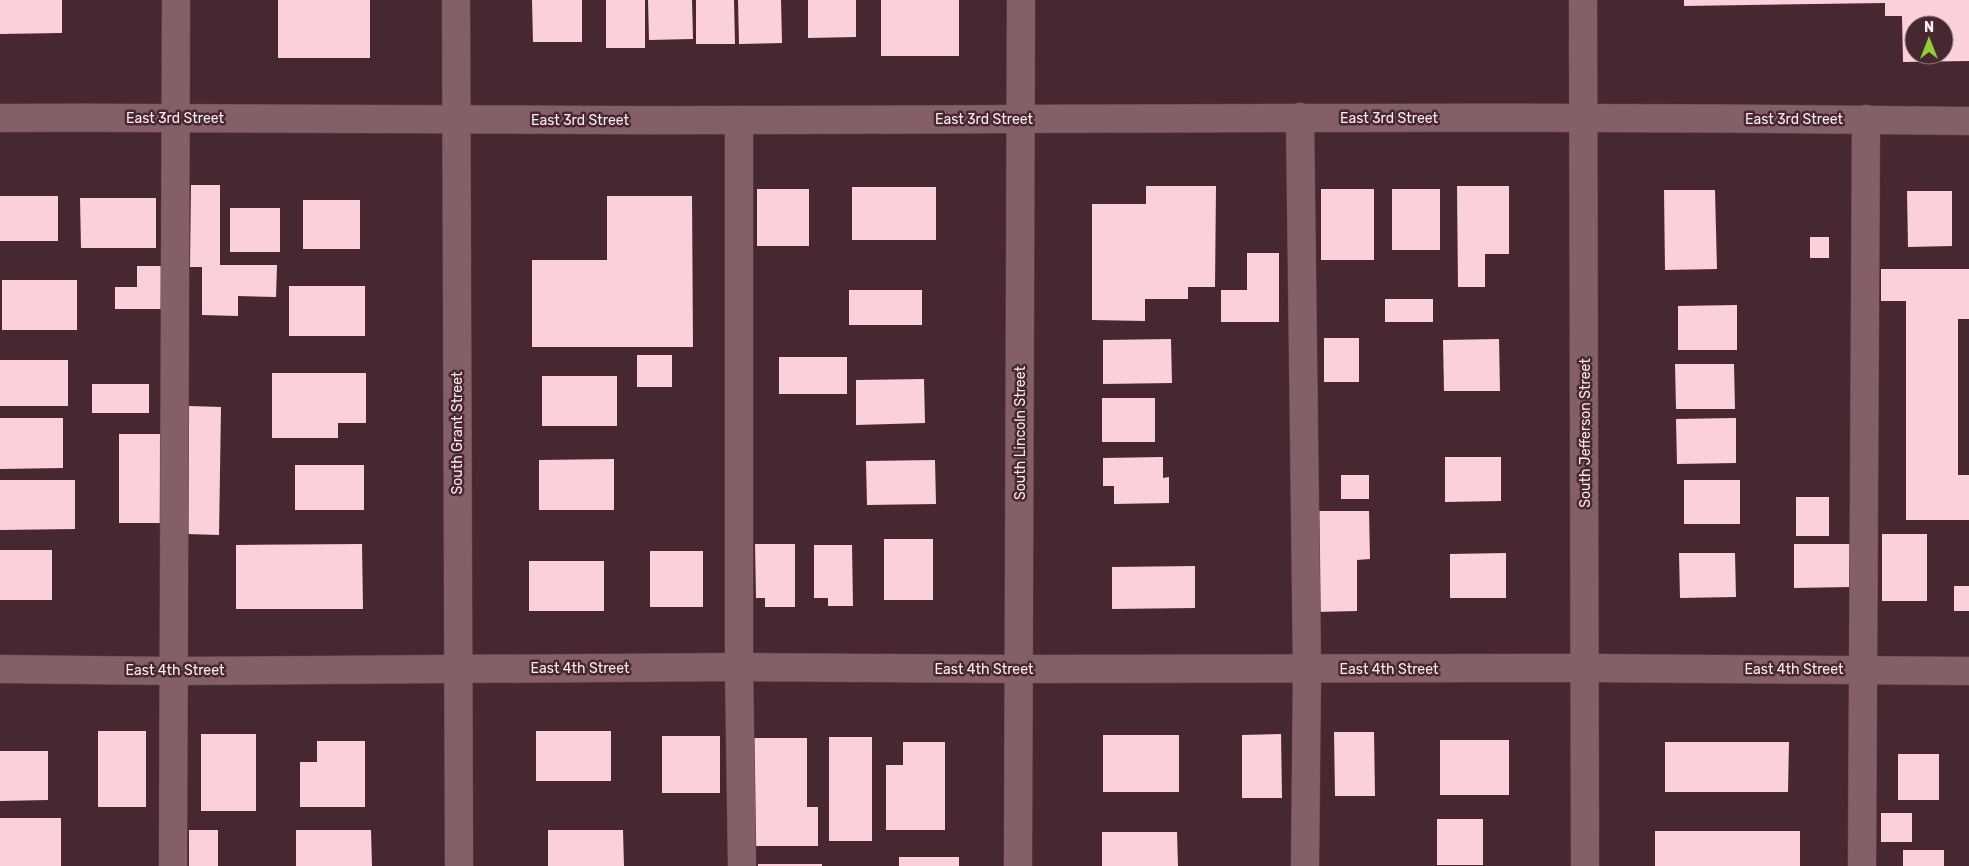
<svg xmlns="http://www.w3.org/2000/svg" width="1969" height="866" font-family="Rubik,sans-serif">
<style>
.building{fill:#fbd0da;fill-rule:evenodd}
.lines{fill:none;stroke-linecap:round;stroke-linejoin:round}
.minor-casing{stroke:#5f444c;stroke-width:29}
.minor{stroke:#845f68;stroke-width:28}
.labels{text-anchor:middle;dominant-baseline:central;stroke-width:5;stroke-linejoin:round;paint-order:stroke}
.street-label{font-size:14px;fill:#fdebef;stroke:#482830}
</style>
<rect width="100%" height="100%" fill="#482830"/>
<g class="building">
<path d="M0,0H62V33L0,34Z"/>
<rect x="278" y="0" width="92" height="58"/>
<path d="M532,0H582V42H533Z"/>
<rect x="606" y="0" width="39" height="48"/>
<path d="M648,0H692L693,39L649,40Z"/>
<path d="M696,0H734L735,44H696Z"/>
<path d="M738,0H781L782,43L739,44Z"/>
<path d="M808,0H856V37L808,38Z"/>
<rect x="881" y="0" width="78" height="56"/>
<path d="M1684,0H1969V61L1903,62L1902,16H1885V3L1684,6ZM1914,25H1944V55H1914Z"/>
<path d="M191,185H220V265H277L276,297L238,296V316L202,315V267H190Z"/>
<path d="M1146,186H1216L1215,287H1188V299H1145V321L1092,320V204H1146Z"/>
<path d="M1457,186H1509V254H1485V287H1458Z"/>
<rect x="852" y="187" width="84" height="53"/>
<rect x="757" y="189" width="52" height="57"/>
<rect x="1321" y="189" width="53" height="71"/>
<rect x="1392" y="189" width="48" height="61"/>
<path d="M1664,190H1715L1717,269L1665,270Z"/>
<path d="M1907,191H1952V246L1908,247Z"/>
<rect x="0" y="196" width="58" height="45"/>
<path d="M607,196H692L693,347H532V260H607Z"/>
<path d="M80,198H156V248H81Z"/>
<rect x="303" y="200" width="57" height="49"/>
<rect x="230" y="208" width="50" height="44"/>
<rect x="1810" y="237" width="19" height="21"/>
<path d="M1247,253H1279V322H1221V290H1247Z"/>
<path d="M137,266H162V309H115V287H137Z"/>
<path d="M1881,269H1969V319H1958V475H1969V520H1906V301H1881Z"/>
<rect x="2" y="280" width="75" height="50"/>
<rect x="289" y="286" width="76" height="50"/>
<rect x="849" y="290" width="73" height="35"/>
<rect x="1385" y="299" width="48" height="23"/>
<path d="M1737,305V350H1678V306Z"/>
<rect x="1324" y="338" width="35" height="44"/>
<path d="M1171,339L1172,383L1103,384V340Z"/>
<path d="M1499,339L1500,391H1444L1443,340Z"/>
<rect x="637" y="355" width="35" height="32"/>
<rect x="779" y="357" width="68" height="37"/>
<rect x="0" y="360" width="68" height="46"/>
<path d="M1675,364H1734L1735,409H1676Z"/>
<path d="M272,373H366V423H338V438H272Z"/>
<rect x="542" y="376" width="75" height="50"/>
<path d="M924,379L925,423L856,425V380Z"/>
<rect x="92" y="384" width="57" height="29"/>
<rect x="1102" y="398" width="53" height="44"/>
<path d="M189,406L221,407L219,535L187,534Z"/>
<path d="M0,418H63V468L0,469Z"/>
<path d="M1736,418V463L1677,464L1676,419Z"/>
<rect x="119" y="434" width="42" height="89"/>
<path d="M1163,457V478L1169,477V503L1114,504V486H1103V458Z"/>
<path d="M1445,457H1501V501L1445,502Z"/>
<path d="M614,459V510H539V460Z"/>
<path d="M935,460L936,504L867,505L866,461Z"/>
<rect x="295" y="465" width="69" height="45"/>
<rect x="1341" y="475" width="28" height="24"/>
<path d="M0,480H75V529L0,530Z"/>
<rect x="1684" y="480" width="56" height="44"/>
<rect x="1796" y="497" width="33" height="39"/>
<path d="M1318,511H1369L1370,559L1357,560V611L1314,612Z"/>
<rect x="1882" y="534" width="45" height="67"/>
<rect x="884" y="539" width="49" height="61"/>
<path d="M362,544L363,609H236V545Z"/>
<path d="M755,544H795V607H765V598H756Z"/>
<path d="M1794,544H1850V587L1794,588Z"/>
<path d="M814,545H852L853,606H828V598H814Z"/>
<rect x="0" y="550" width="52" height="50"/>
<rect x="650" y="551" width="53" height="56"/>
<path d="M1506,553V598H1450V554Z"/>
<path d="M1679,553H1735L1736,597L1680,598Z"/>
<rect x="529" y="561" width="75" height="50"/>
<path d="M1195,566V608L1112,609V567Z"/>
<rect x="1954" y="586" width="15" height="25"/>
<rect x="98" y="731" width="48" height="76"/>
<rect x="536" y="731" width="75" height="50"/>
<path d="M1334,732H1374L1375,796H1335Z"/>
<rect x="201" y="734" width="55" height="77"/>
<path d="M1281,734L1282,798H1242V735Z"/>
<rect x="1103" y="735" width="76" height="57"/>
<rect x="662" y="736" width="58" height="57"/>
<rect x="829" y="737" width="43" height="104"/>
<path d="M754,738H807V807H818V846H754Z"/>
<rect x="1440" y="740" width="69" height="55"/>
<path d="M317,741H365V807H300V762H317Z"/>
<path d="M903,742H945V830H886V765H903Z"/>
<path d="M1665,742H1789L1788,792H1665Z"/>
<path d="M0,751H48V800L0,801Z"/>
<rect x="1898" y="754" width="41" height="46"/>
<rect x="1881" y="813" width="31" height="29"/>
<rect x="0" y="818" width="61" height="48"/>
<rect x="1437" y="819" width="46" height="46"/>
<rect x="189" y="830" width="29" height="36"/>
<path d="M296,830H371L372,866H296Z"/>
<path d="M548,830H623L624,866H548Z"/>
<rect x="1655" y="831" width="145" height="35"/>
<path d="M1102,832H1177L1178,866H1102Z"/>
<rect x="1903" y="850" width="41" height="16"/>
<rect x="899" y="857" width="60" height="9"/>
<rect x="758" y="864" width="64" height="2"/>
</g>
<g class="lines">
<defs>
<g id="minor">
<path d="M456,0L459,866"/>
<path d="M1583,0L1585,866"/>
<path d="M1300,117L1307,669L1305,866"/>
<path d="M0,118C244,117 488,121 732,120C1144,119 1557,115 1969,121"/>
<path d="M739,120V667L742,866"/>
<path d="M0,669L174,671L739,667L1019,669L1586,668L1969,671"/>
<path d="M173,866L176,0"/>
<path d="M1018,866L1021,0"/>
<path d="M1862,866L1866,119"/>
</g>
</defs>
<use href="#minor" class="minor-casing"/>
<use href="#minor" class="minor"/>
</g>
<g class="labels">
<g class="street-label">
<text x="175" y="118">East 3rd Street</text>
<text x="1389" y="118">East 3rd Street</text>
<text x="984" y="119">East 3rd Street</text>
<text x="1794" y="119">East 3rd Street</text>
<text x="580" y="120">East 3rd Street</text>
<text transform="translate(457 433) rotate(-90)">South Grant Street</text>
<text transform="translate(1020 433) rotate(-90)">South Lincoln Street</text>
<text transform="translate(1585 433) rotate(-90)">South Jefferson Street</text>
<text x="580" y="668">East 4th Street</text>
<text x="984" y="669">East 4th Street</text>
<text x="1389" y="669">East 4th Street</text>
<text x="1794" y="669">East 4th Street</text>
<text x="175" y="670">East 4th Street</text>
</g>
</g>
<g transform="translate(1929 40)"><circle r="24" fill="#482830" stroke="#90767c"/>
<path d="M0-4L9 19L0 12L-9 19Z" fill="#94cc3c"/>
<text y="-8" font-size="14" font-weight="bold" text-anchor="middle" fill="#fdebef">N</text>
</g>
</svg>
